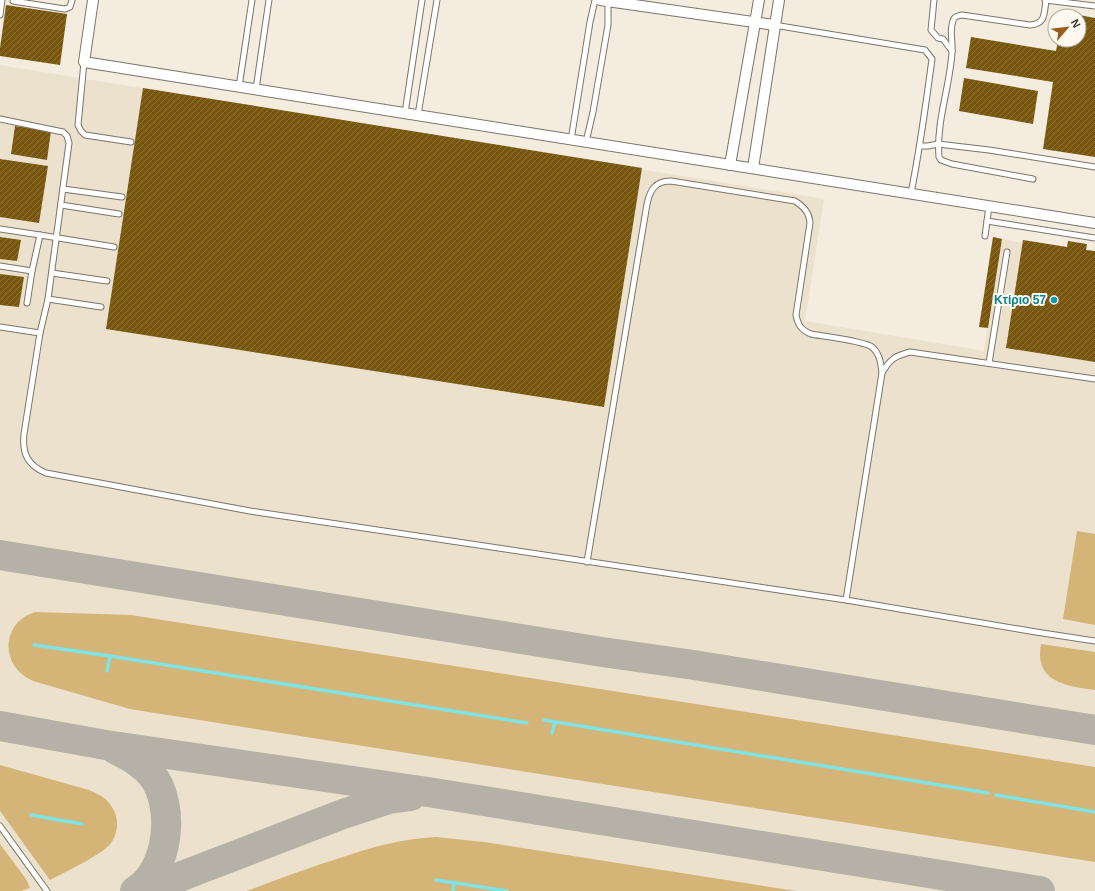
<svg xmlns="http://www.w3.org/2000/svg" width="1095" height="891" font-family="Helvetica,sans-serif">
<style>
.built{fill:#ebe1cd}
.grass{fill:#d5b478}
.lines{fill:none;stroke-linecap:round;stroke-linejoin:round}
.stream{stroke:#7fe3e3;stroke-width:3.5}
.taxiway{stroke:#b6b1a6;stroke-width:30}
.building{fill:url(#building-hatch)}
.service-casing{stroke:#7b7469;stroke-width:7}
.minor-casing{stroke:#7b7469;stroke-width:12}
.service{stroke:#fff;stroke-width:5}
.minor{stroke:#fff;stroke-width:10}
.culture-dot{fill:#0f9aa8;stroke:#fef9f1;stroke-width:1.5}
.labels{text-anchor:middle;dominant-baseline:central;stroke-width:4;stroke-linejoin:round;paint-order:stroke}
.culture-label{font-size:12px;font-weight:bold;fill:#0d838f;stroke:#fef9f1;text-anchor:end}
</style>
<defs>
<pattern id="building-hatch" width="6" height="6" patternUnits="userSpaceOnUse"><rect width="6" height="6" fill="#78570d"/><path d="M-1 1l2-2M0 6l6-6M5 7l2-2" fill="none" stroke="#8b723a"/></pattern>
</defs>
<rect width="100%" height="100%" fill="#f3ecdf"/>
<path class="built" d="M0,65L824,199L805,321L984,351L1002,239L1022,243L1023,240L1067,247L1068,241L1087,244L1086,250L1095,251V891H0Z"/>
<g class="grass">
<path d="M1077,531L1095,534V625L1063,619Z"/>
<path d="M35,612L131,615L1095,767V862L130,709L33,681C0,667 0,623 35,612Z"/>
<path d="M1041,644L1095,652V690C1066,686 1034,682 1041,644Z"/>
<path d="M0,765L89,790C101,795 110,800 115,813C119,823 117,835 111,843C102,855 65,872 50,880L0,811Z"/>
<path d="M436,837L484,842L796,891H247C279,879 310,867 343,857C376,846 401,839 436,837Z"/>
<path d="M0,844L26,879L30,888L21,891H0Z"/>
</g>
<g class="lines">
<g class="stream">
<path d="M34,645L110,656L107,671"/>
<path d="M110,656L527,723"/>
<path d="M544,720L988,793"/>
<path d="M552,733L555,722"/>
<path d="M996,795L1095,812"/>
<path d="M31,815L82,824"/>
<path d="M436,880L507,891"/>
<path d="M453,891L454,882"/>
</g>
<g class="taxiway">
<path d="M0,555L602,652L694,665L1095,730"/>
<path d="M0,726L106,745L428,792L1040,891"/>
<path d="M115,749C129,756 142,763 152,775C176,806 169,871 135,891"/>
<path d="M143,891L343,814L389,799L411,796"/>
</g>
</g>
<g class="building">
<path d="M6,5L67,14L60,65L0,56V48Z"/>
<path d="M1079,15L1095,18V157L1043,149L1053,82L966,68L971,37L1056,51L1058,40H1079Z"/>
<path d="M964,78L1038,91L1033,124L959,111Z"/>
<path d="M143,88L642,168L604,407L106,329Z"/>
<path d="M15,126L51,131L47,160L11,154Z"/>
<path d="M0,159L48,166L39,223L0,217Z"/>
<path d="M0,237L21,240L17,261L0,259Z"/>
<path d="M993,237L1002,239L988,328L979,327Z"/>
<path d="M1023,240L1067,247L1068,241L1087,244L1086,250L1095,251V362L1006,348Z"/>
<path d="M0,274L24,277L19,307L0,305Z"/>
</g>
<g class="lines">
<defs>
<g id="service">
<path d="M934,0L931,30L938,38L943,39L952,51"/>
<path d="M1045,0L1095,6"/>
<path d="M13,1L65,9L70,7L72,0"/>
<path d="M0,15L2,0"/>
<path d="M774,25L925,50L932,59C926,104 920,149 911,193"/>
<path d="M84,62L78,125L81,131L85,135L131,142"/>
<path d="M239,87L252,0"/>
<path d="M256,89L269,0"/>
<path d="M405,113L422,0"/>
<path d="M418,115L437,0"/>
<path d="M0,119L63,132L67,136L69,143L48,299L40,333L24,434C22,453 27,465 46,473L250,511L846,600L1036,632L1095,641"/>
<path d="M571,140L590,22L595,0"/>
<path d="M586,142L593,112L608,25V1"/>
<path d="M921,146H928L938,144L989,150L1095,167"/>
<path d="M1033,179L952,164L941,160L939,157C936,121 950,87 952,52C953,41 949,31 953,21C954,16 958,16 962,15L1030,25C1046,24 1044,13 1046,0"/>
<path d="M63,189L122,197"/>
<path d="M61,205L119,214"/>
<path d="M987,221L1095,238"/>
<path d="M0,229L40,235"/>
<path d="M985,236L989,206"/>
<path d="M0,266L32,271L40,235L114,247"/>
<path d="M52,273L107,281"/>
<path d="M48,299L101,307"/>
<path d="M27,303L32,271"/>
<path d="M0,327L40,333"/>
<path d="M989,363L1007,252"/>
<path d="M587,562L647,204C650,190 655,181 671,181L795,201C804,207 809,212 810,223L796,315C798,325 801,330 811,334C822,336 865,341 872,347C880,354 881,364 882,373"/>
<path d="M846,600L882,373C890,359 895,356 910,352L1095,379"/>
<path d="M0,826L47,891"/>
</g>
<g id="minor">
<path d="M93,0L84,62L1095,223"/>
<path d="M600,0L774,25"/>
<path d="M730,165L759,0"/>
<path d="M753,168L779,0"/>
</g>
</defs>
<use href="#service" class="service-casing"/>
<use href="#minor" class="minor-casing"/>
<use href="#service" class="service"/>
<use href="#minor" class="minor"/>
</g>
<circle class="culture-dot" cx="1054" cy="300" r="4"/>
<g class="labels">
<g class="culture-label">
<text x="1046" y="300">Κτίριο 57</text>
</g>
</g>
<g transform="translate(1067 28) rotate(62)"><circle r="19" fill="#fef9f1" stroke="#b0aba5"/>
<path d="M0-3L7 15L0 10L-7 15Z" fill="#9a5e1f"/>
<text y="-6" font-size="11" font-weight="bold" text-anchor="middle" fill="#3a3732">N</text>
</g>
</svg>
